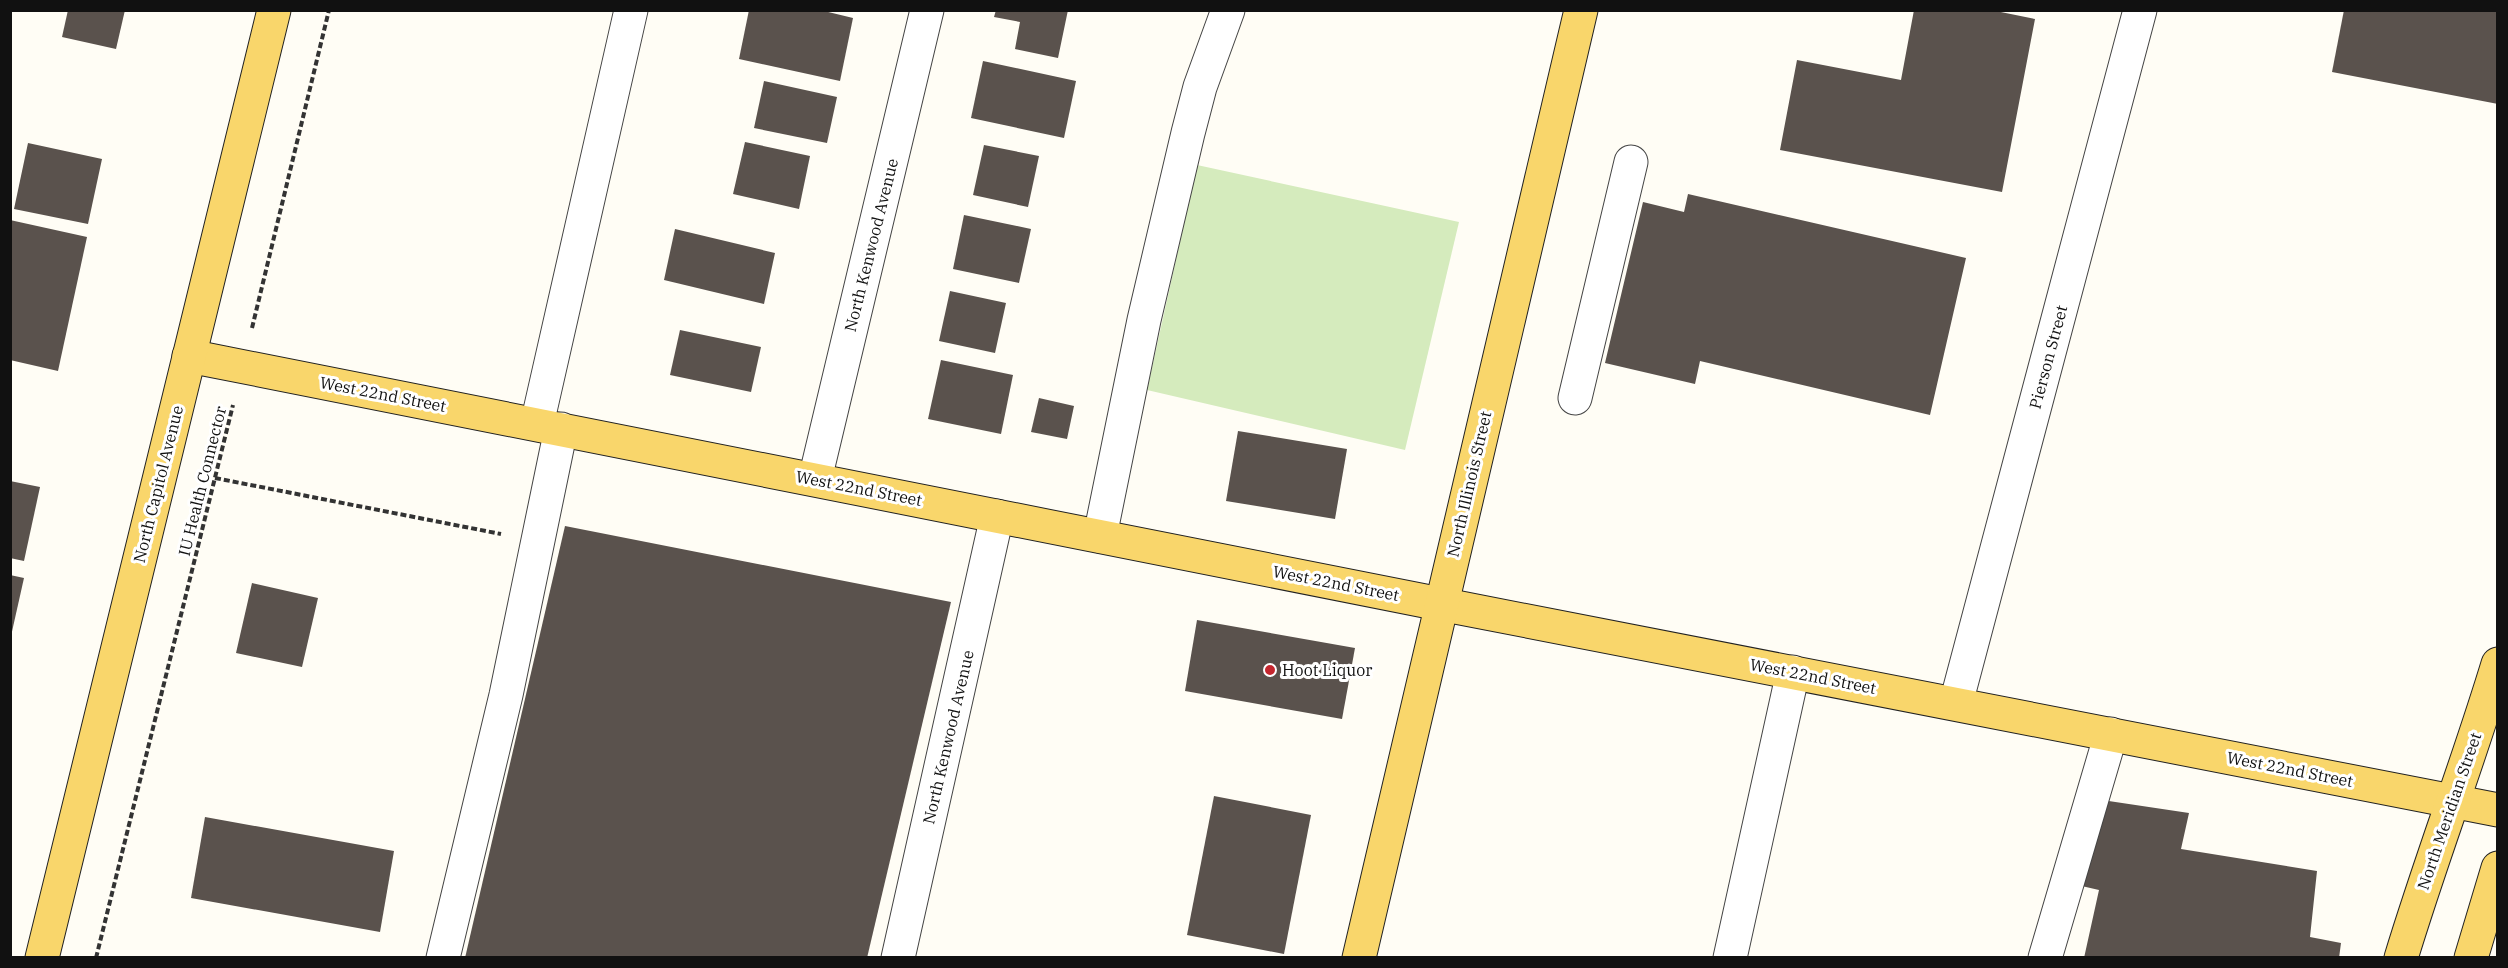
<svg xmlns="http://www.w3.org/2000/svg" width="2508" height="968" font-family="'IBM Plex Serif',serif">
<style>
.green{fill:#d5ebbd}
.building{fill:#5a524d}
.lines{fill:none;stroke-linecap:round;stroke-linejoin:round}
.minor-casing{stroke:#444;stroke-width:35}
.major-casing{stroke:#222;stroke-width:35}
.path{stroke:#333;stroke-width:4;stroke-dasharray:6 3;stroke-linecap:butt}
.minor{stroke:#fff;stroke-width:33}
.major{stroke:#f9d66b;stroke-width:33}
.poi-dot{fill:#c4262e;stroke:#fff;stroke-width:2}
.labels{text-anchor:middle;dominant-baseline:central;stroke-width:6;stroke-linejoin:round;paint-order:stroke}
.street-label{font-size:16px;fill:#111;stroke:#fff}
.poi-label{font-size:16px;fill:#111;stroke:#fff;text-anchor:start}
</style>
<rect width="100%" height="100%" fill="#fffdf5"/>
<path class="green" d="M1197,165L1459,222L1405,450L1147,390Z"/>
<g class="building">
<path d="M68,10H125L116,49L62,37Z"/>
<path d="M749,10H820L853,18L840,81L739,59Z"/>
<path d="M996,10H1068L1058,58L1015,49L1020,22L994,17Z"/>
<path d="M1914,10H1991L2035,19L2002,192L1780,150L1797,60L1901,80Z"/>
<path d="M2344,10H2498V104L2332,72Z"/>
<path d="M983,61L1076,81L1064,138L971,118Z"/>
<path d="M764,81L837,97L827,143L754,128Z"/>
<path d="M745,142L810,156L799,209L733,194Z"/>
<path d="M28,143L102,159L88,224L14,209Z"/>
<path d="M984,145L1039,156L1028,207L973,195Z"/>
<path d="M1688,194L1966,258L1930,415L1700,361L1695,384L1605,363L1643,202L1684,212Z"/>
<path d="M964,215L1031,229L1019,283L953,269Z"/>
<path d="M10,220L87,237L58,371L10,360Z"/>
<path d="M675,229L775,253L764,304L664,280Z"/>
<path d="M950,291L1006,303L995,353L939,341Z"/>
<path d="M680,330L761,347L751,392L670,375Z"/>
<path d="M941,360L1013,375L1001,434L928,419Z"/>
<path d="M1039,398L1074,406L1067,439L1031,432Z"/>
<path d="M1238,431L1347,449L1335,519L1226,501Z"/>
<path d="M10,481L40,487L24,561L10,558Z"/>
<path d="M565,526L951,602L867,958H465Z"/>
<path d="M10,575L24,578L11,636H10Z"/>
<path d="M252,583L318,598L302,667L236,653Z"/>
<path d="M1197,620L1355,648L1342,719L1185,691Z"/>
<path d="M1214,796L1311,815L1284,954L1187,935Z"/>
<path d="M2102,800L2189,813L2181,849L2317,871L2310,937L2341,943L2339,958H2084L2099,890L2073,884Z"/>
<path d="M205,817L394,851L380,932L191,898Z"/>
</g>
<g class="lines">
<defs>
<g id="minor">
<path d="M1575,398L1631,162"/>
<path d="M537,424L631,10"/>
<path d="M815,479L927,10"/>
<path d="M1100,536L1144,320L1188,133L1200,87L1228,10"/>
<path d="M1956,703L2140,10"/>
<path d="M443,958L506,695L561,429"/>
<path d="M898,958L997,516"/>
<path d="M1730,958L1793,672"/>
<path d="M2045,958L2111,734"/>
</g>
<g id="major">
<path d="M189,356L1440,604L2498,810"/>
<path d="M42,958L274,10"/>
<path d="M1359,958L1581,10"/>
<path d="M2401,958C2431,859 2468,763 2498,664"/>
<path d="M2471,958L2498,868"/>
</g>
</defs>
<use href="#minor" class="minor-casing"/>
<use href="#major" class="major-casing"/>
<g class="path">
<path d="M252,328L329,10"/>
<path d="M215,478L501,534"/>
<path d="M96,958L233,405"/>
</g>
<use href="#minor" class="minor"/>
<use href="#major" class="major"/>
</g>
<circle class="poi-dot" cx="1270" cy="670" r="6"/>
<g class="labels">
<g class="street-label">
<text transform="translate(871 245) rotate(-76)">North Kenwood Avenue</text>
<text transform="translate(2048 357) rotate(-75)">Pierson Street</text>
<text transform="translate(383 394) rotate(11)">West 22nd Street</text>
<text transform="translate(202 481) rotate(-76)">IU Health Connector</text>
<text transform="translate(158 484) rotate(-76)">North Capitol Avenue</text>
<text transform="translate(1469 484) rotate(-77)">North Illinois Street</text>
<text transform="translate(859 488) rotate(11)">West 22nd Street</text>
<text transform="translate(1336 583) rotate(11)">West 22nd Street</text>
<text transform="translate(1813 676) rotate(11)">West 22nd Street</text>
<text transform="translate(948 737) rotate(-77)">North Kenwood Avenue</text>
<text transform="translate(2290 769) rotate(11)">West 22nd Street</text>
<text transform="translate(2449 811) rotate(-71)">North Meridian Street</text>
</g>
<g class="poi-label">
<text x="1282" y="670">Hoot Liquor</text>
</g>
</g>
<rect width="2508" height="968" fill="none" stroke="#111111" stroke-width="24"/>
</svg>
